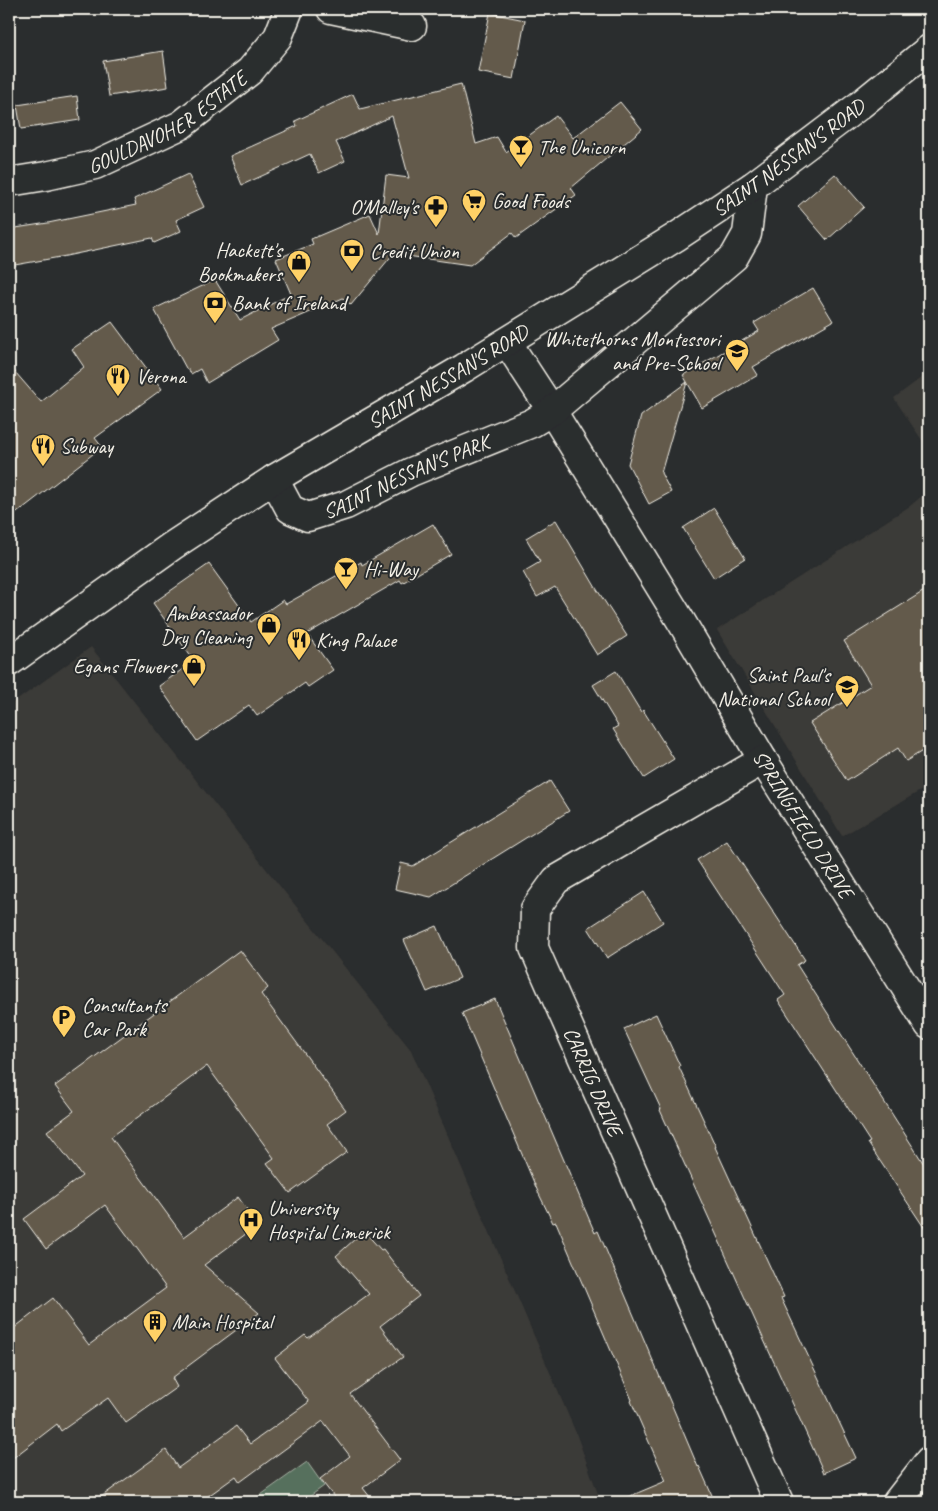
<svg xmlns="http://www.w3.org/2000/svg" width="938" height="1511" font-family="Caveat,sans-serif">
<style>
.built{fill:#3b3a37}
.green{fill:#56705d;stroke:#a5b0a2}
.building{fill:#635a4b;stroke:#f4f1e8}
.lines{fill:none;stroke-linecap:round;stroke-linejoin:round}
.street-casing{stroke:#f4f1e8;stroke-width:31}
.secondary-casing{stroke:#f4f1e8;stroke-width:31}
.street{stroke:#2a2d2e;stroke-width:28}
.secondary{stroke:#2a2d2e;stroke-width:28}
.labels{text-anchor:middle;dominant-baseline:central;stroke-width:4;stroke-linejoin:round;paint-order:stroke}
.street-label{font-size:21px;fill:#f4f1e8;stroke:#2a2d2e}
.poi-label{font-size:21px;fill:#f4f1e8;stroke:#2a2d2e;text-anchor:start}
</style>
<rect width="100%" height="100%" fill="#2a2d2e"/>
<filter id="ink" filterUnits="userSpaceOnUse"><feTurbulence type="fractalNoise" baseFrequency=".02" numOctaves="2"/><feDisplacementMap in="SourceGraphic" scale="10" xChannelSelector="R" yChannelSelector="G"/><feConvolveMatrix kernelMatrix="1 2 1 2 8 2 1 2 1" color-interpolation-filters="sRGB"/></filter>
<g filter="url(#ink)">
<g class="built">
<path d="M929,372V451L894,398Z"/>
<path d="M929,490V786L842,836L717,630L910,506Z"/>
<path d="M91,647L267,870L411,1050L576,1433L601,1502H9V706Z"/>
</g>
<path class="green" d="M307,1462L324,1486L302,1502H251Z"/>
<g class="building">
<path d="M490,13L525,20L514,79L478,72Z"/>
<path d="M163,51L168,87L109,96L103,61Z"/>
<path d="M461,84L476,144L497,137L506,152L556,116L573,138L620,102L642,129L571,188L576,195L516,238L512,233L470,265L393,254L351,305L343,298L271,329L278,340L207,383L200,369L191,374L189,370H187L154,309L215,280L240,320L291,294L276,259L313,244L311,239L370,214L379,234L386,175L409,178L392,116L336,142L345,161L319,173L310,154L242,185L230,156L297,126L295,121L353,94L360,109Z"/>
<path d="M77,96L80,120L21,129L17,105Z"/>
<path d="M188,174L204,207L176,220L181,231L154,243L152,238L66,256L9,266V229L48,223L136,205L134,199Z"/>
<path d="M835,174L864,207L827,240L798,206Z"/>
<path d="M813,288L833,321L753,367L758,375L702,408L683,375L759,331L754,323Z"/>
<path d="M112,322L162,389L95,438L102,447L9,519V365L41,402L84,367L72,349Z"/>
<path d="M687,382L661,473L671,492L649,504L628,464L641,416Z"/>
<path d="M714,508L745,558L714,578L683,528Z"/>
<path d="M556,520L596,588L627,636L597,655L555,587L537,597L523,572L540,562L526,538Z"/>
<path d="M433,524L451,554L402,583L400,580L307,634L333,670L308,687L305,683L257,716L249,705L197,741L159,686L194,661L153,603L209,564L251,622L283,600L286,604L361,562L362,565Z"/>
<path d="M929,588V747L906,761L898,748L847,781L810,723L871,685L844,641Z"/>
<path d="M616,671L641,712L643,710L674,759L644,778L613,729L618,726L593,685Z"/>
<path d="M550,781L569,811L431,897L395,889L401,863L413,866Z"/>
<path d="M727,841L805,960L797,965L929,1172V1235L884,1167L868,1143L870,1142L778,1000L785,995L697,860Z"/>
<path d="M644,892L663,922L607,958L588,928Z"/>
<path d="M437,926L460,978L427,992L404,940Z"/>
<path d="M240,950L268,988L261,994L346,1110L327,1124L347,1152L290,1193L267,1163L274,1158L207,1066L111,1137L184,1237L238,1197L258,1225L204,1265L259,1313L172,1378L177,1387L126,1423L108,1398L61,1431L57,1424L9,1461V1332L53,1298L89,1345L166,1288L105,1205L46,1249L24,1219L82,1176L47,1131L74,1111L55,1086Z"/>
<path d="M495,999L595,1233L598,1231L698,1467L699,1466L715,1502H616L666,1481L631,1401L632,1400L556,1222L553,1223L538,1192L462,1013Z"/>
<path d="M656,1014L680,1066L679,1067L716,1147H715L784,1297L781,1298L856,1458L824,1473L660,1110L661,1109L624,1029Z"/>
<path d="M364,1231L381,1250L383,1249L419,1296L380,1326L403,1357L350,1394L400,1460L363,1488L374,1502H338L320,1479L350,1456L323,1421L240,1482L236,1476L200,1502H94L166,1450L178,1468L236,1426L250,1444L309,1402L275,1358L305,1335L308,1338L369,1294L336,1256Z"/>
</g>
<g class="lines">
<defs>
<g id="street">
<path d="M331,9L412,26"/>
<path id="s1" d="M9,182L46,176L95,165L181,125L250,71L278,37L289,9"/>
<path id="s2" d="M507,342L552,411L681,621L763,760L929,1025"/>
<path id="s3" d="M274,479L290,509L308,517L346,505L411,472L532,423L552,411L734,257L747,234L753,186"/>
<path id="s4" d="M763,760L556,880L535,909L534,948L779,1502"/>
<path d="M897,1502L929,1461"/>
</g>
<g id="secondary">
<path id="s5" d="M9,662L172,546L274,479L464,368L676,237L753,186L860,105L929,49"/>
</g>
</defs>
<use href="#street" class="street-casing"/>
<use href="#secondary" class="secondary-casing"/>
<use href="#street" class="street"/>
<use href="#secondary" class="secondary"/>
</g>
</g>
<defs>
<symbol id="bar-pin" viewBox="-11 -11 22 30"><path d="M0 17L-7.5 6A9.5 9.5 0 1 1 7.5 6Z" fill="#ffd166" stroke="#2a2d2e"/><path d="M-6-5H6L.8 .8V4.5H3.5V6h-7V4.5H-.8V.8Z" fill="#111"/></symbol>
<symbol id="supermarket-pin" viewBox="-11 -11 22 30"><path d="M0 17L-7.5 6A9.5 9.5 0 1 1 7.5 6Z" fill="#ffd166" stroke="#2a2d2e"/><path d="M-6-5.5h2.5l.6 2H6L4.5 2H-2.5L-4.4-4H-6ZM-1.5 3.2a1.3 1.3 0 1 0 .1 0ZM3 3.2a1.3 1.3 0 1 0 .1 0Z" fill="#111"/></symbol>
<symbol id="pharmacy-pin" viewBox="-11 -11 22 30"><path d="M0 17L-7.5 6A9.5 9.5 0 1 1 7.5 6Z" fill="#ffd166" stroke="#2a2d2e"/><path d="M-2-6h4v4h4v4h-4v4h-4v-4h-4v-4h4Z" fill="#111"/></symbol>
<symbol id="bank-pin" viewBox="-11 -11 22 30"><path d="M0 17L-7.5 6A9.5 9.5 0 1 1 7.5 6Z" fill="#ffd166" stroke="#2a2d2e"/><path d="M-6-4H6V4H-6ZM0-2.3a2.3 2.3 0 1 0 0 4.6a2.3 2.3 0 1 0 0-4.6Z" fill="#111"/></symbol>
<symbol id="shop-pin" viewBox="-11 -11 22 30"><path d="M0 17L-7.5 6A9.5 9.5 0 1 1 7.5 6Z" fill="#ffd166" stroke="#2a2d2e"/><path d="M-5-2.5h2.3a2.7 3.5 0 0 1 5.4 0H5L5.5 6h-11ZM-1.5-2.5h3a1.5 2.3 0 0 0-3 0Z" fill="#111"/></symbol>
<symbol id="school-pin" viewBox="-11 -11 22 30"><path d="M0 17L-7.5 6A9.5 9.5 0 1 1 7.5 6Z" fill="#ffd166" stroke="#2a2d2e"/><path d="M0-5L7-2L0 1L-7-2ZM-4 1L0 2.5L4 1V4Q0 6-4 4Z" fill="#111"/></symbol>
<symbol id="restaurant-pin" viewBox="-11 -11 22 30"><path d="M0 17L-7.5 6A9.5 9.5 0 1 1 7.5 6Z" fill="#ffd166" stroke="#2a2d2e"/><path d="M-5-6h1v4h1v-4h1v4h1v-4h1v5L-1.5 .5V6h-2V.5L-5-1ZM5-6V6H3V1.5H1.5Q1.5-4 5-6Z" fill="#111"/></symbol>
<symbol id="parking-pin" viewBox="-11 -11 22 30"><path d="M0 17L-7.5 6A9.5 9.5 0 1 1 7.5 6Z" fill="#ffd166" stroke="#2a2d2e"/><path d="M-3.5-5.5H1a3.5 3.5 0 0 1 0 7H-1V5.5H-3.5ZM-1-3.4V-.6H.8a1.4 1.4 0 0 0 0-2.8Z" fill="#111"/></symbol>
<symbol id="hospital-pin" viewBox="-11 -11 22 30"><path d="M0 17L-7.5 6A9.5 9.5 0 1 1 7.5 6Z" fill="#ffd166" stroke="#2a2d2e"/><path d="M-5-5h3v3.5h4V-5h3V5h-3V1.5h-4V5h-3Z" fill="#111"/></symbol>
<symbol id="building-pin" viewBox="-11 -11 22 30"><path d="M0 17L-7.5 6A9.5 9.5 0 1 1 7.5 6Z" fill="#ffd166" stroke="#2a2d2e"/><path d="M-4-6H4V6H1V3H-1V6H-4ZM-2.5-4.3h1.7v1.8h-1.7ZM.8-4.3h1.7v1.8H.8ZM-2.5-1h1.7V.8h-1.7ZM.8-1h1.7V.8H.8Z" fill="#111"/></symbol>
</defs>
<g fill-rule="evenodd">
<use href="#bar-pin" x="507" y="133" width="28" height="38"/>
<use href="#supermarket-pin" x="460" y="187" width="28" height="38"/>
<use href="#pharmacy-pin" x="422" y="193" width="28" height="38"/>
<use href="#bank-pin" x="338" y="237" width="28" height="38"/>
<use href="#shop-pin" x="285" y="248" width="28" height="38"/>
<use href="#bank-pin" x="201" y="289" width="28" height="38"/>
<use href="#school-pin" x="723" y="337" width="28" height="38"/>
<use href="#restaurant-pin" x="104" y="362" width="28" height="38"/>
<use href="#restaurant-pin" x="29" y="432" width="28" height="38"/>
<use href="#bar-pin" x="332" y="555" width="28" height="38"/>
<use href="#shop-pin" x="255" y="611" width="28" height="38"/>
<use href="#restaurant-pin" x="285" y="626" width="28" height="38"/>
<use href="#shop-pin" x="180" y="652" width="28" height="38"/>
<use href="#school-pin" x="833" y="673" width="28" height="38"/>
<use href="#parking-pin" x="50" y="1003" width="28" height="38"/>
<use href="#hospital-pin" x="237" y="1206" width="28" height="38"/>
<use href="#building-pin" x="141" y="1308" width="28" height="38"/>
</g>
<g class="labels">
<g class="street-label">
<text stroke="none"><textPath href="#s1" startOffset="172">GOULDAVOHER ESTATE</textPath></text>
<text stroke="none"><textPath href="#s5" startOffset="929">SAINT NESSAN'S ROAD</textPath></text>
<text stroke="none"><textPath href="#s5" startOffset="524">SAINT NESSAN'S ROAD</textPath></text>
<text stroke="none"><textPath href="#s3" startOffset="160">SAINT NESSAN'S PARK</textPath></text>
<text stroke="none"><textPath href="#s2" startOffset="566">SPRINGFIELD DRIVE</textPath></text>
<text stroke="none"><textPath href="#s4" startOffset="460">CARRIG DRIVE</textPath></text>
</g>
<g class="poi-label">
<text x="538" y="147">The Unicorn</text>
<text x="492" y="201">Good Foods</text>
<text x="418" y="207" text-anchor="end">O'Malley's</text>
<text x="282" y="250" text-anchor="end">Hackett's<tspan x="282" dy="24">Bookmakers</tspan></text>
<text x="370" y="251">Credit Union</text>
<text x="232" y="303">Bank of Ireland</text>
<text x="720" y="339" text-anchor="end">Whitethorns Montessori<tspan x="720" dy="24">and Pre-School</tspan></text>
<text x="136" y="376">Verona</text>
<text x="60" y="446">Subway</text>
<text x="364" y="569">Hi-Way</text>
<text x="252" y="613" text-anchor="end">Ambassador<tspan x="252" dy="24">Dry Cleaning</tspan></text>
<text x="316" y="640">King Palace</text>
<text x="176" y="666" text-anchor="end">Egans Flowers</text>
<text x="830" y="675" text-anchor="end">Saint Paul's<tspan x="830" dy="24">National School</tspan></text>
<text x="82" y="1005">Consultants<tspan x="82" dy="24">Car Park</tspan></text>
<text x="268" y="1208">University<tspan x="268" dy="24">Hospital Limerick</tspan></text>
<text x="172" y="1322">Main Hospital</text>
</g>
</g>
<rect width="938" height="1511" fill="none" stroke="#2a2d2e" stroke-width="30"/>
<rect x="15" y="15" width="908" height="1481" fill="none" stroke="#f4f1e8" stroke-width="2" filter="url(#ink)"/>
</svg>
